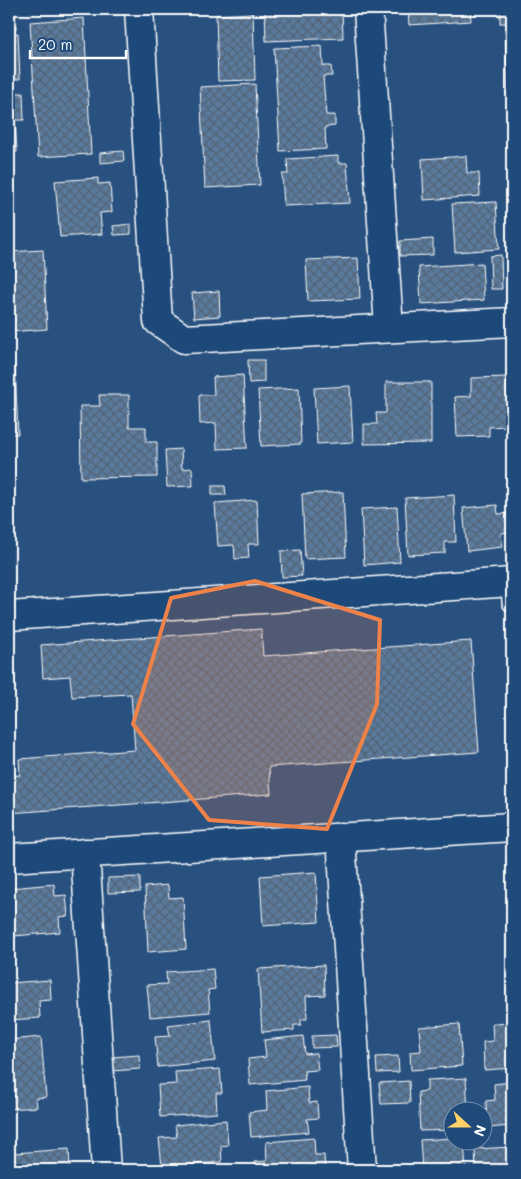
<svg xmlns="http://www.w3.org/2000/svg" width="521" height="1179" font-family="Mali,sans-serif">
<style>
.building{fill:url(#building-cross-hatch);stroke:#fff}
.lines{fill:none;stroke-linecap:round;stroke-linejoin:round}
.service-casing{stroke:#fff;stroke-width:22}
.minor-casing{stroke:#fff;stroke-width:31}
.service{stroke:#1f4a7a;stroke-width:19}
.minor{stroke:#1f4a7a;stroke-width:28}
.marked{fill:#ee8249;fill-opacity:0.2;stroke:#ee8249;stroke-width:4;stroke-linejoin:round}
</style>
<defs>
<pattern id="building-cross-hatch" width="8" height="8" patternUnits="userSpaceOnUse" patternTransform="scale(1.25)"><rect width="8" height="8" fill="#5a7a9d"/><path d="M0 0l8 8M0 8l8-8" fill="none" stroke="#536374"/></pattern>
</defs>
<rect width="100%" height="100%" fill="#28517f"/>
<filter id="ink" filterUnits="userSpaceOnUse"><feTurbulence type="fractalNoise" baseFrequency=".02" numOctaves="2"/><feDisplacementMap in="SourceGraphic" scale="10" xChannelSelector="R" yChannelSelector="G"/><feConvolveMatrix kernelMatrix="1 2 1 2 8 2 1 2 1" color-interpolation-filters="sRGB"/></filter>
<g filter="url(#ink)">
<g class="building">
<path d="M9,9H15L16,29L9,30Z"/>
<path d="M265,9H342L343,38L266,41Z"/>
<path d="M408,9H470L471,21L409,25Z"/>
<rect x="500" y="9" width="12" height="14"/>
<path d="M253,13L255,80L218,81L216,15Z"/>
<path d="M84,18L91,154L38,157L30,22Z"/>
<path d="M505,29H512V188Z"/>
<path d="M18,33L20,79H9V34Z"/>
<path d="M322,46L323,66H331L332,76H323L326,115H335V126L325,127L326,149L280,151L274,48Z"/>
<path d="M255,84L260,185L205,188L200,87Z"/>
<path d="M9,93H23L24,120H15L17,152L11,153V160L9,161Z"/>
<path d="M123,151L124,161L100,163V153Z"/>
<path d="M338,156V163H347L350,203L284,206L282,174H288L287,159Z"/>
<path d="M466,156L467,173H479L480,196L424,200L422,159Z"/>
<path d="M98,178V184L110,183L112,212L100,213L102,234L60,237L55,181Z"/>
<path d="M496,202L499,249L455,252L452,204Z"/>
<path d="M131,224V234L114,235L113,226Z"/>
<path d="M433,239V255L400,256V241Z"/>
<path d="M43,250L47,329L9,332V252Z"/>
<path d="M501,255L502,289H491L490,256Z"/>
<path d="M358,258L360,299L308,301L306,260Z"/>
<path d="M482,263L484,300L421,304L419,267Z"/>
<path d="M219,291L220,316L194,318L192,293Z"/>
<path d="M248,360H264V382L249,383Z"/>
<path d="M9,366H15L18,434H9Z"/>
<path d="M243,375L247,448L217,449L216,423L200,424L199,395H214L213,377Z"/>
<path d="M507,377L508,426L489,427V436L457,437L455,397L471,396V378Z"/>
<path d="M386,382H431V443L364,444V424H377L376,413H386Z"/>
<path d="M350,386L353,442L317,444L314,388Z"/>
<path d="M299,388L301,444L261,446L258,390Z"/>
<path d="M99,395H129V427H146V442H157V477L81,478L80,406H100Z"/>
<path d="M181,449L182,469L192,468L193,486L167,487L165,450Z"/>
<path d="M212,486H225L226,495H212Z"/>
<path d="M343,492L346,557L305,559L302,494Z"/>
<path d="M454,495L456,542H445V553L408,555L405,498Z"/>
<path d="M257,500L259,544H248L249,558L235,559L234,545L218,546L215,503Z"/>
<path d="M497,505L498,514L512,513V532L501,533L502,547L467,551L463,508Z"/>
<path d="M397,507L400,562L364,565L361,509Z"/>
<path d="M300,550L302,576L282,577L281,551Z"/>
<path d="M261,629L263,656L471,641L479,752L269,767L271,794L9,813V776L20,775L19,759L135,750L131,694L72,697L70,676L43,678L41,645Z"/>
<path d="M316,872L319,922L263,926L260,876Z"/>
<path d="M140,877V892L108,893V878Z"/>
<path d="M54,884L55,896L66,895L68,916L59,917L60,932L14,936L10,888Z"/>
<path d="M168,885L169,898L183,897L186,949L148,952L145,887Z"/>
<path d="M324,965L325,995L306,996L307,1019H301V1025H294V1030L262,1032L258,969Z"/>
<path d="M213,969L215,989L208,990L210,1012L150,1017L147,985L167,984L166,972Z"/>
<path d="M50,980L51,1000L39,1001L40,1018L9,1020V983Z"/>
<path d="M211,1020L215,1061L158,1067L155,1037L170,1036L168,1025Z"/>
<path d="M512,1023V1068L484,1070L483,1042L493,1041L492,1024Z"/>
<path d="M459,1024L462,1066L411,1070L410,1052L421,1051L419,1027Z"/>
<path d="M336,1035L337,1047L312,1048V1036Z"/>
<path d="M303,1036L305,1054L316,1053L318,1070L304,1071L305,1080L250,1085L248,1059L266,1057L264,1040Z"/>
<path d="M41,1037L46,1097L36,1098L37,1107L9,1109V1040Z"/>
<path d="M139,1055L140,1069L112,1071V1057Z"/>
<path d="M398,1056L399,1072L377,1073L376,1057Z"/>
<path d="M220,1069L222,1093H216L217,1113L160,1117L158,1085L176,1084L175,1072Z"/>
<path d="M466,1078L468,1112H454V1130L420,1131L418,1092L427,1091V1080Z"/>
<path d="M409,1081L410,1103L381,1104L379,1083Z"/>
<path d="M512,1082V1126L487,1128L486,1101L495,1100L494,1084Z"/>
<path d="M308,1087L309,1103L317,1102L318,1118L307,1119L309,1132L251,1137L249,1112L267,1110L266,1091Z"/>
<path d="M226,1120L228,1145L221,1146L222,1162L162,1167L159,1138L177,1137L175,1125Z"/>
<path d="M314,1138L315,1155H324L325,1170H254V1162L267,1161L266,1142Z"/>
<path d="M454,1138V1142H464L466,1170H422L420,1140Z"/>
<path d="M512,1147V1170H476L475,1149Z"/>
<path d="M69,1149L70,1170H15L14,1153Z"/>
</g>
<g class="lines">
<defs>
<path id="service" d="M511,582L512,602"/>
<g id="minor">
<path d="M139,9L158,321L184,339L512,322"/>
<path d="M368,9L389,328"/>
<path d="M9,616L512,582"/>
<path d="M341,837L362,1170"/>
<path d="M85,853L106,1170"/>
<path d="M9,858L512,827"/>
</g>
</defs>
<use href="#service" class="service-casing"/>
<use href="#minor" class="minor-casing"/>
<use href="#service" class="service"/>
<use href="#minor" class="minor"/>
</g>
</g>
<path class="marked" d="M255,581L380,620L377,704L327,829L209,820L133,724L171,598Z"/>
<rect width="521" height="1179" fill="none" stroke="#1f4a7a" stroke-width="30"/>
<rect x="15" y="15" width="491" height="1149" fill="none" stroke="#fff" stroke-width="2" filter="url(#ink)"/>
<g transform="translate(468 1126) rotate(111)"><circle r="24" fill="#1f4a7a" stroke="#7992af"/>
<path d="M0-4L9 19L0 12L-9 19Z" fill="#ffd166"/>
<text y="-8" font-size="14" font-weight="bold" text-anchor="middle" fill="#ffffff">N</text>
</g>
<path d="M30 50v8h96v-8" fill="none" stroke="#ffffff" stroke-width="2.5"/>
<text x="38" y="50" font-size="15" fill="#ffffff" stroke="#1f4a7a" stroke-width="4" paint-order="stroke">20 m</text>
</svg>
